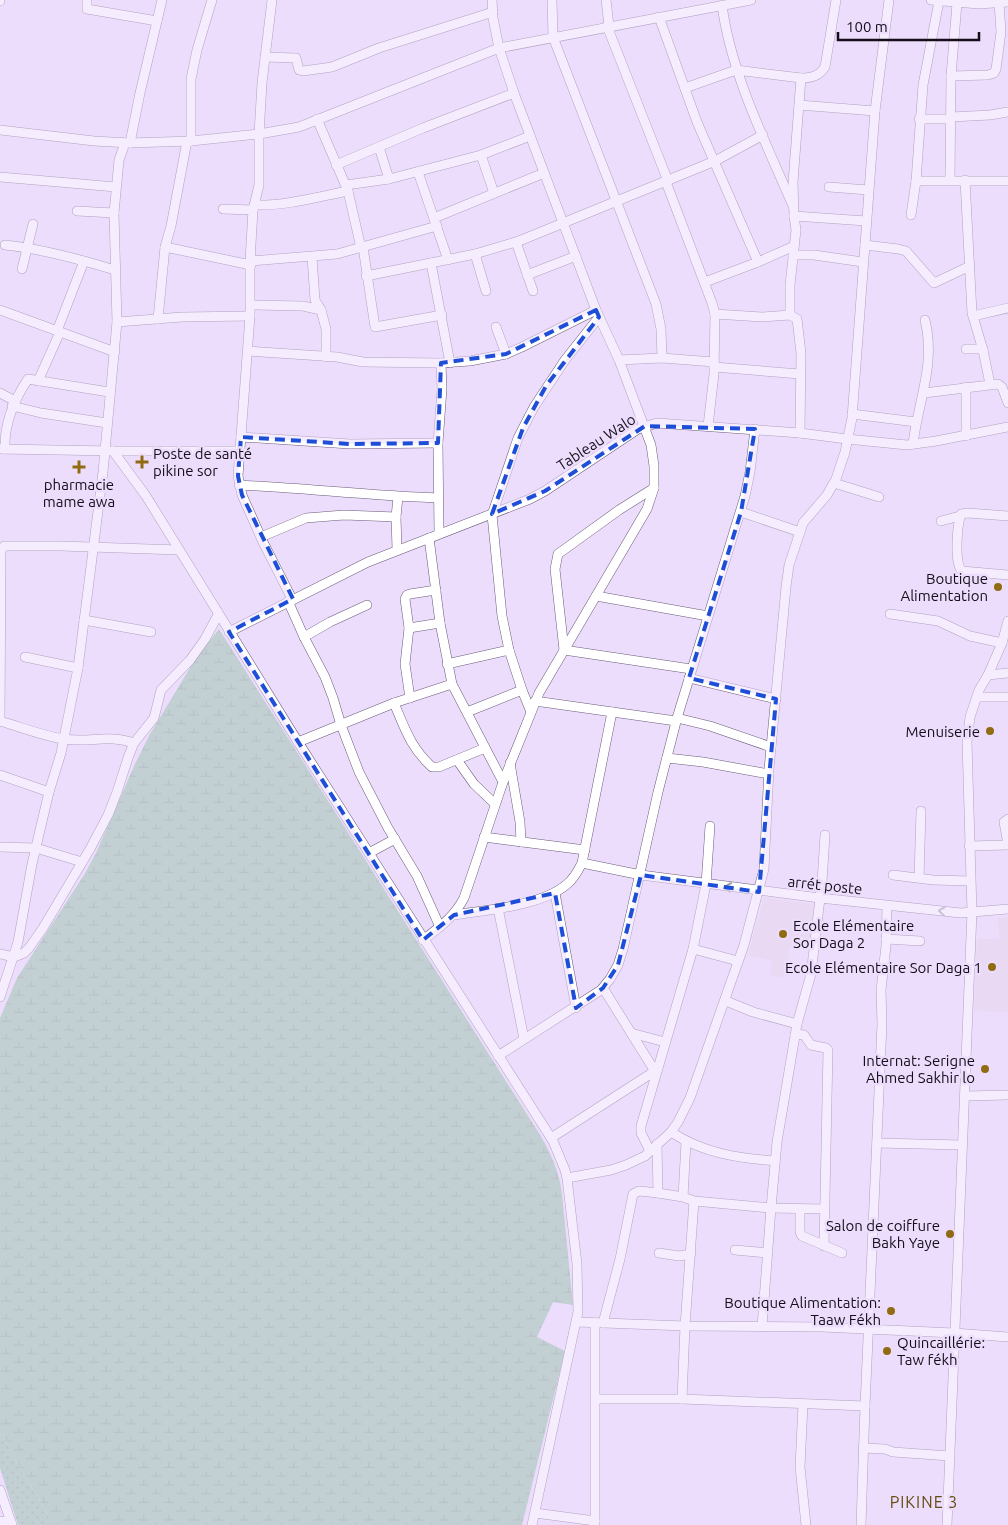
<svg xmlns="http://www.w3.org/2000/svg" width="1008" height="1525" font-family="Ubuntu,sans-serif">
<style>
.education{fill:#e4d5e7}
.grass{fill:url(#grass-dots)}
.wetland{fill:url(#wetland-marsh)}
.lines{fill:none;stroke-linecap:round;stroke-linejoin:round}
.street-casing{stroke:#6a5c78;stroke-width:10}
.street{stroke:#fff;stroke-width:9}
.oneway{stroke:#a19fa3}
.marked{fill:none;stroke:#1d4ed8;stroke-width:4;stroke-dasharray:10 6;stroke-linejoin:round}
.poi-dot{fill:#916b11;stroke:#edddfd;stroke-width:2}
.labels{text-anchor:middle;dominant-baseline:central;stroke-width:5;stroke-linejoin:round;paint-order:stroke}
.street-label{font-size:15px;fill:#140e19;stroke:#edddfd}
.poi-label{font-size:15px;fill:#140e19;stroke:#edddfd;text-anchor:end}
.neighbourhood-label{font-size:16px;letter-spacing:1px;fill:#654b11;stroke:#edddfd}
</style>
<defs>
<pattern id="grass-dots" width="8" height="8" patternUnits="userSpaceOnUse" patternTransform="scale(1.25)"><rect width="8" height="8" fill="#8ebf9f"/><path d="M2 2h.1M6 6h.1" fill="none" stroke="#7aa388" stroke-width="1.8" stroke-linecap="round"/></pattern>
<pattern id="wetland-marsh" width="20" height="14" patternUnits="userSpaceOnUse" patternTransform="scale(1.25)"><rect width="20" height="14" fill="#8ebf9f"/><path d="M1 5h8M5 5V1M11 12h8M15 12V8" fill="none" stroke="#7aa388"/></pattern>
</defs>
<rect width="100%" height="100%" fill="#edddfd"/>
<g class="education">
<path d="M764,897L816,905L811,949L789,946L788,976L782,975V978L770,976L772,961L748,955Z"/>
<path d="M1008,917V1012L974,1011L977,939H999L998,918Z"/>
</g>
<path class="grass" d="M0,1433L3,1434L17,1463L54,1525H18L0,1468Z"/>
<path class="wetland" d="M219,629L537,1130C550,1151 559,1170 562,1194L573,1305L553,1302L537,1337L565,1351L522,1525H54L17,1463L3,1434L0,1433V1018L17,978L84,875L96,853L135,764L150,734L196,658Z"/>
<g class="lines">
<defs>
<g id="street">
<path d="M87,0V9L157,21"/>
<path d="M272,0L262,83L259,134V185L253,210L250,261V316L238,476L242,495L263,542L292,599"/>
<path d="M552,0L553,37L656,304L661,329L662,358"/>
<path d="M606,0L609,26"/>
<path d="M931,0L979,4L1008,2"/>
<path d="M0,1V0"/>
<path d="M722,5C731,74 766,143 793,206"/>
<path d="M659,17L697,122L758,262L794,246"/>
<path d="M607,26L668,181"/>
<path d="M265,57L296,58L299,70L303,71L332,67L379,48L493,12"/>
<path d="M951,76L988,75L994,73L996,69L1001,32L999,2"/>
<path d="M801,78L793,182L794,216L866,221"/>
<path d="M685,88L736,70L801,78C812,78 819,76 825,67L836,0"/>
<path d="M799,105L875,111"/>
<path d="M951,117L990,115L1008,112"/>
<path d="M317,119L348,191L361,248"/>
<path d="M919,119H951"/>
<path d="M0,130L94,141L130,143L191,141L259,134L299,127L499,48L751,0"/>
<path d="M191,141V79L197,50L212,0"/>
<path d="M130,143L140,93L162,0"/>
<path d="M379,147L389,179L481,155L530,136"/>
<path d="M481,155L494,193"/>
<path d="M336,165L423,128L514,93"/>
<path d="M418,172L448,260"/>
<path d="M0,177L116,187"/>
<path d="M950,180L951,76L957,3"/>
<path d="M965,180L972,313L983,350L990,384"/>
<path d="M916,181H1008"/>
<path d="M666,182L712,303L715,314L762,317L790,315L797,319L801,353L800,433"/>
<path d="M346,185L389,179"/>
<path d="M829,187L868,190"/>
<path d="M254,205C286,206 317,197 348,191"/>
<path d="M223,209L253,210"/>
<path d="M77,211L114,213"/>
<path d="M911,215L916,181L923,85L939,1"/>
<path d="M434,218L544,173"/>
<path d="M516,242L533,291"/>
<path d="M5,245C43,249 79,259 115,270"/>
<path d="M865,245L898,249L906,251L934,283L970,266"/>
<path d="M165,247L251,265"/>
<path d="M363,247L375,327L442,315"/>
<path d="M475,254L486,291"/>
<path d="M793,255H814L863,262"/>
<path d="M250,261L337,254L437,226"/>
<path d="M431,263L450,363"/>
<path d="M22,269L33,224"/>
<path d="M527,275L576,256"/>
<path d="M366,276L475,254L519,241L715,161L763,135"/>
<path d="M705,282L758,262"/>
<path d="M251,305L303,306L321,310L315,300L312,257"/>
<path d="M0,310L115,352"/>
<path d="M321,310L326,329V357"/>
<path d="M790,315V285L796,230L794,216"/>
<path d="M973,316L1008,308"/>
<path d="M158,319L165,247L171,226L187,141"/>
<path d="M117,322L182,317L250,316"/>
<path d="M496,327L506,354"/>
<path d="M57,331L84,261"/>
<path d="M966,349H983"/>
<path d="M248,351L337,357L363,362L441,363L470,361L506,354L522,347L596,310"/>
<path d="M619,360L662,358L714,362"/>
<path d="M714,367L800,374"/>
<path d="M38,381L60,332"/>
<path d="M0,393L15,401"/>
<path d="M924,393L998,384L1002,387L1008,403"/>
<path d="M12,406L41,413L107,423"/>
<path d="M852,414L916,422"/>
<path d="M708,426L714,374L715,314"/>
<path d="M966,436V387"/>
<path d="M241,437L350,444L438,443"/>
<path d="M913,444C918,401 936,365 925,320"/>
<path d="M0,449L113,451H240"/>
<path d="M5,449C4,423 14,400 28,379L109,392"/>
<path d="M113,451L146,496L298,742L553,1141L565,1170L567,1178L577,1264L578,1312L532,1525"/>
<path d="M834,483L879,497"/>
<path d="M239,485C305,488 371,496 438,498"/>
<path d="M654,488L619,510L558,554L555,569L564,650L691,669"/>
<path d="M741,512L800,532"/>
<path d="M1008,516L968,513L961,514C957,526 954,563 962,571L1008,575"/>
<path d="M941,521L960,516"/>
<path d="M439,534L438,443L442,389L441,363"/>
<path d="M261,537L306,518L344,515L396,517"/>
<path d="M429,538L440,623L452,684L503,782"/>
<path d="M397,549L396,517L398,497"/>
<path d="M436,590L410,594L407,595L405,599L409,628L440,623"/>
<path d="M596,596L708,616"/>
<path d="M288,601L304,637L325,677L333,698L341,725L359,772L388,828L417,876L440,927"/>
<path d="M890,614L938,621L970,636L1002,643"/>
<path d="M84,620L151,632"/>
<path d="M409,628L405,664L410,698"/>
<path d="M229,632L368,562L530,499L545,491L638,429L657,423L800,433L847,439L907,445L936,441L1008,427"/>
<path d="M304,637L330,622L367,605"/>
<path d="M25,657L78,668"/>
<path d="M447,664L509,650"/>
<path d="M988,675L1008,673"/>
<path d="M689,678L776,699"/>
<path d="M977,697H1008"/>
<path d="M535,701L676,721"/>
<path d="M394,703C405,729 411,748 432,767H439L485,748"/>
<path d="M467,712L522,690"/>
<path d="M531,712L522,690L509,650L502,616L492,515L518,438L534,407L565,360L599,317"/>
<path d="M677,718L710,726L771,747"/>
<path d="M0,721L1,551L4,546H61L179,550"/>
<path d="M0,721C21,727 43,736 64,739C89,743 110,734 134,743"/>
<path d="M298,742L394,703L452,684"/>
<path d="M667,758L703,762L769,774"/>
<path d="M457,760L474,784L495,804"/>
<path d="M510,763L520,822L521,842"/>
<path d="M0,775L49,792"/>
<path d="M1008,819L1004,822L1008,844"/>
<path d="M484,837L585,850"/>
<path d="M969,846L1008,845"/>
<path d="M0,847L36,848L82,862"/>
<path d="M369,853L395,839"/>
<path d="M582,863L641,875L820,898L961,913L1008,909"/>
<path d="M893,875L933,880L970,881"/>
<path d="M919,878L921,811"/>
<path d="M555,893L576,1008"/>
<path d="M498,908L524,1039"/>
<path d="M454,915C486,910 541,906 566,885C573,880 578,871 582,863L612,712"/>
<path d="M886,939L920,941"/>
<path d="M423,940C440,927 454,917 464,898L503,782L539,693L647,509L654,488V466L651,445L619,360L596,310L514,93L499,48L493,18L492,0"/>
<path d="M693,949L738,961"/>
<path d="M0,954L14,957L24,953L29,948L43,928L90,849L108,815L117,792L129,755L134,743L154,718L161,690L190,660L205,639L218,615"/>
<path d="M603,988L656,1073"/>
<path d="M0,997L18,942L32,864L49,792L61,753L78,668L103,472L117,322L114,213L119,160L125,143"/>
<path d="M726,1001L753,1012L797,1024"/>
<path d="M631,1033L665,1042"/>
<path d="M795,1034L804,1035L811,1045L826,1048L828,1050L824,1246"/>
<path d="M498,1056L601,990L610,979L618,965L623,949L658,792L677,718L745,496L750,472L755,429"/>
<path d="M965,1096L1008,1095"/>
<path d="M671,1132C703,1153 737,1158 775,1161"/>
<path d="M551,1138L655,1071"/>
<path d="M877,1143L962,1145"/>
<path d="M657,1144L658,1193L683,1197L694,1201L771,1208L824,1209"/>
<path d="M650,1151L641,1133V1126L693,949L706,884L710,826"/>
<path d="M567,1178L611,1170L626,1165L645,1156L671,1132L678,1122L690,1098L744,945L764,869L769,769L786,587L789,565L803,523L827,495L836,479L845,452L852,418L875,111L889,0"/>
<path d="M683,1197L686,1142"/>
<path d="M800,1209V1232L802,1236L842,1253"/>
<path d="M735,1250L768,1253"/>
<path d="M659,1253L679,1256L691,1254"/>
<path d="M577,1322L685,1326L822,1327L954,1333L1008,1337"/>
<path d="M595,1323V1525"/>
<path d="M603,1323L620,1259L633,1194L639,1191L658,1193"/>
<path d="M762,1327L771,1208L777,1142L797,1024L811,974L822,882L825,835"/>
<path d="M596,1399H682L865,1406"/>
<path d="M682,1399L685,1326L694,1201"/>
<path d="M803,1404L800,1467L806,1525"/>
<path d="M863,1448L885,1449L893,1452L950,1456"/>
<path d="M0,1490L12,1525"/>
<path d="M535,1513L595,1521"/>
<path d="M0,1521L11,1522"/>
<path d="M861,1525L865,1406L882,1024L881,990L886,946L887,906"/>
<path d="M947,1525L972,912L967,742L970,717L979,690L988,675L1002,643L1008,621"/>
</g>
</defs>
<use href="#street" class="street-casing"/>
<use href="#street" class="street"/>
</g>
<defs><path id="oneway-chevron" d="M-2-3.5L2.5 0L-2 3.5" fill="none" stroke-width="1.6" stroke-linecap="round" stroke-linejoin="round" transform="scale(1.25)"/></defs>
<g class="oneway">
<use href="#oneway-chevron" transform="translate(728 887) rotate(-172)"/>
<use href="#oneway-chevron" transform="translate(942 911) rotate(-174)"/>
</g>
<path d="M0 0H1008V1525H0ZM596,310L599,317L546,386L523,428L492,514L545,491L645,426L755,429L741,512L689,678L776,699L759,892L641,875L618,965L603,988L576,1008L555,893L454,915L423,940L229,632L293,599L242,495L238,476L241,437L350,444L438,443L441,363L506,354Z" fill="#edddfd" fill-opacity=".55" fill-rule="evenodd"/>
<path class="marked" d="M596,310L599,317L546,386L523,428L492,514L545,491L645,426L755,429L741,512L689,678L776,699L759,892L641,875L618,965L603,988L576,1008L555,893L454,915L423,940L229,632L293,599L242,495L238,476L241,437L350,444L438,443L441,363L506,354Z"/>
<g class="poi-dot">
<path d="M139.5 454.5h5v5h5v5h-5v5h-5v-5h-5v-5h5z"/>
<path d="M76.5 459.5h5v5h5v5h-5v5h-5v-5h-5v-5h5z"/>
<circle cx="998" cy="587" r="5"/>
<circle cx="990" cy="731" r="5"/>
<circle cx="783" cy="934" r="5"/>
<circle cx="992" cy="967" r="5"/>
<circle cx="985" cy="1069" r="5"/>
<circle cx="950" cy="1234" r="5"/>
<circle cx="891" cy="1311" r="5"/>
<circle cx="887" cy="1351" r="5"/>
</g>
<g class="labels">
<g class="street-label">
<text transform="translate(596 442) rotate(-33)">Tableau Walo</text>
<text transform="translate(825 885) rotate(6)">arrét poste</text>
</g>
<g class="poi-label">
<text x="153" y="453" text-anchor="start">Poste de santé<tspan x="153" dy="17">pikine sor</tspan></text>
<text x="79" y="484" text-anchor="middle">pharmacie<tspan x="79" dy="17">mame awa</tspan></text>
<text x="988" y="578">Boutique<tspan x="988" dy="17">Alimentation</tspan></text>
<text x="980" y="731">Menuiserie</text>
<text x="793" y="925" text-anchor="start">Ecole Elémentaire<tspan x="793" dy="17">Sor Daga 2</tspan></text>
<text x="982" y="967">Ecole Elémentaire Sor Daga 1</text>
<text x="975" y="1060">Internat: Serigne<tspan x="975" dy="17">Ahmed Sakhir lo</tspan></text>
<text x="940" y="1225">Salon de coiffure<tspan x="940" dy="17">Bakh Yaye</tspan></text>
<text x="881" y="1302">Boutique Alimentation:<tspan x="881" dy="17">Taaw Fékh</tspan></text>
<text x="897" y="1342" text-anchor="start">Quincaillérie:<tspan x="897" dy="17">Taw fékh</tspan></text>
</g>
<g class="neighbourhood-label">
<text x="924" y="1502">PIKINE 3</text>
</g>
</g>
<path d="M838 32v8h141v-8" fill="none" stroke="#140e19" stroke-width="2.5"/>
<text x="846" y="32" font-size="15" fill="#140e19" stroke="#edddfd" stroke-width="4" paint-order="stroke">100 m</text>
</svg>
